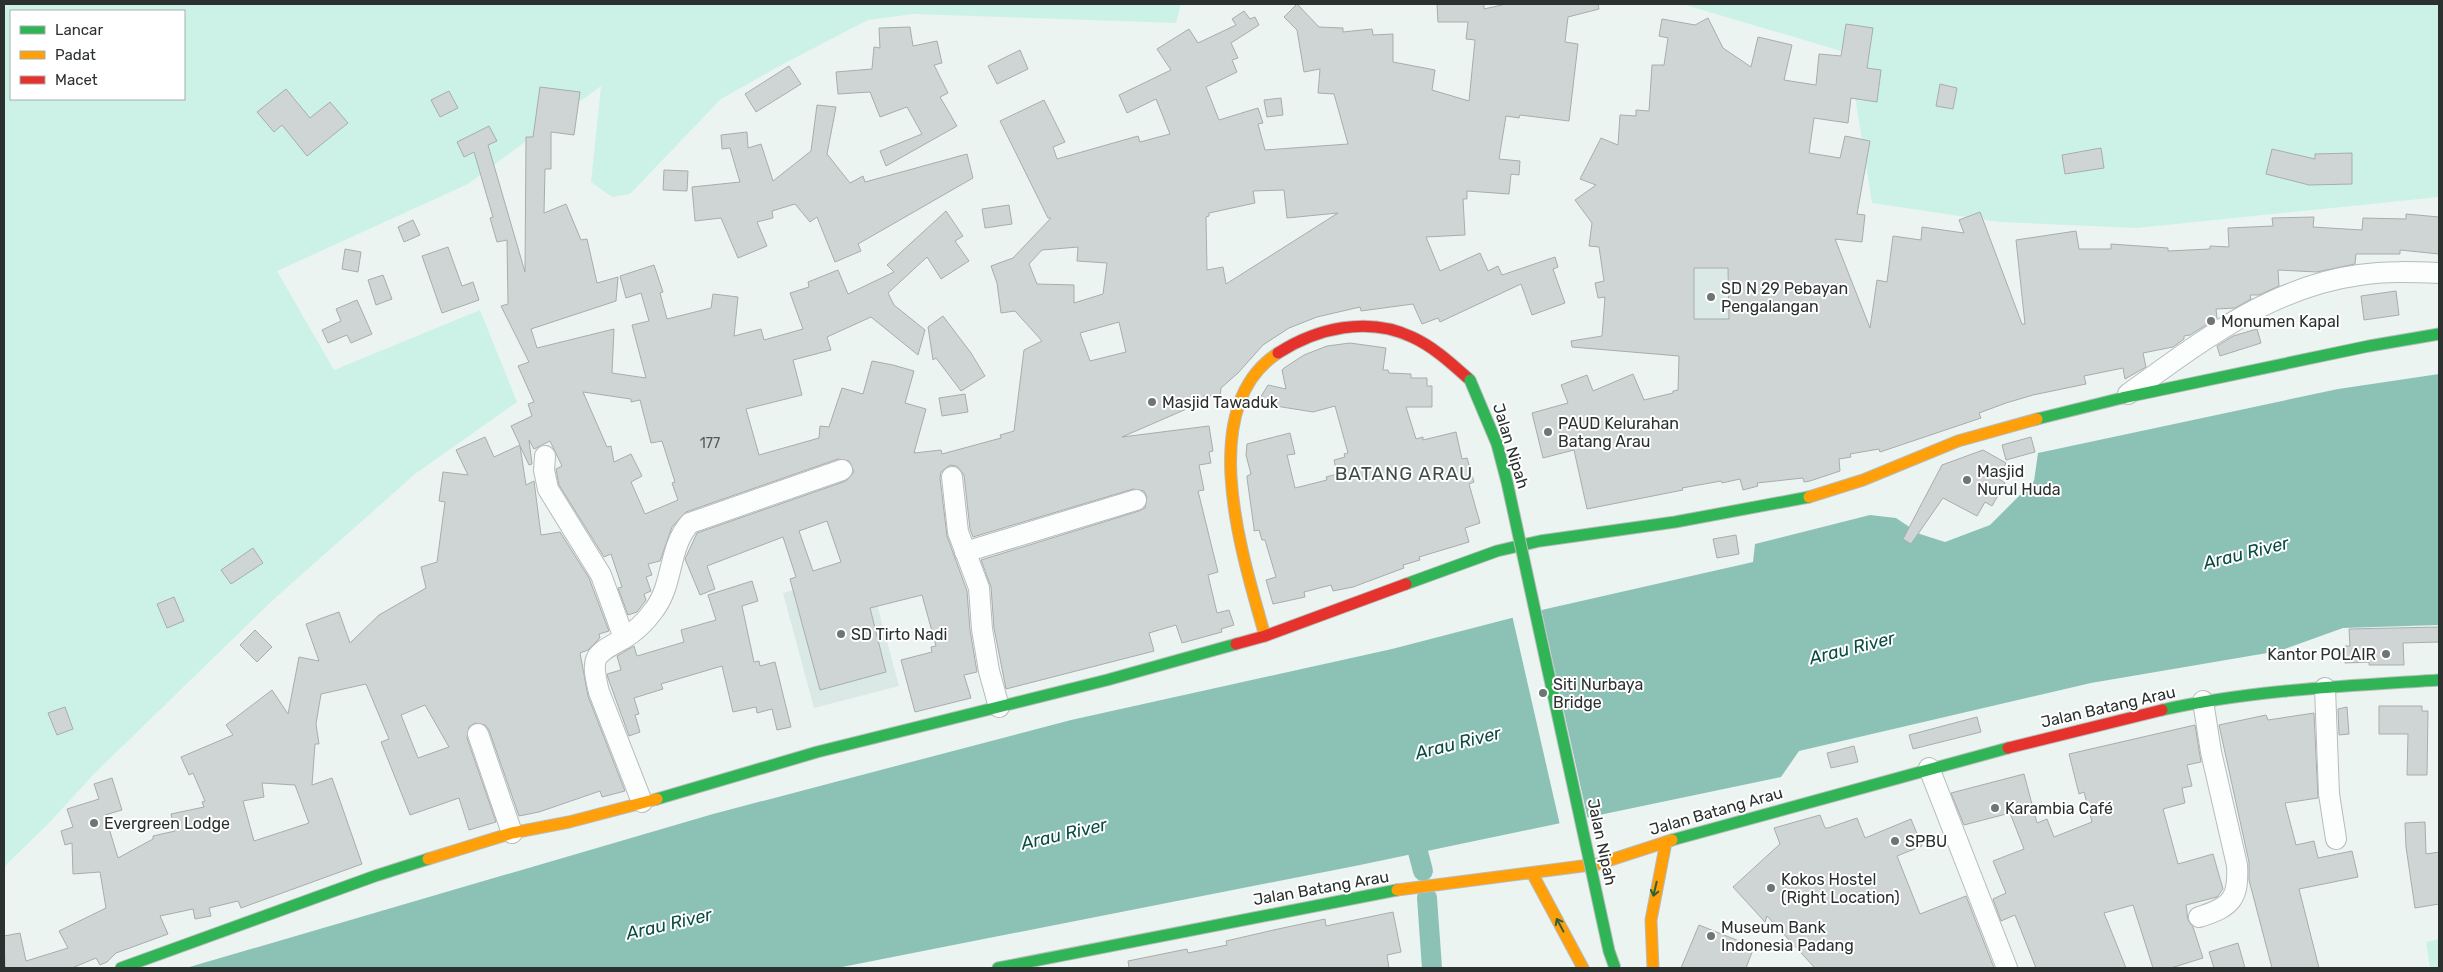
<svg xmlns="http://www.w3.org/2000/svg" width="2443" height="972" font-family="Rubik,sans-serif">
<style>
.built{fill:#dae9e5;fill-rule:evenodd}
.green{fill:#ccf2e8;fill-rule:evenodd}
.water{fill:#8cc2b6}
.pier{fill:#ecf4f2}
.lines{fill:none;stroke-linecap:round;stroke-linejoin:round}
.canal{stroke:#8cc2b6;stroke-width:20}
.building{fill:#cfd5d4;stroke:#a7adac;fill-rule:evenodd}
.street-casing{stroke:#b6bcba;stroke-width:22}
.fast-casing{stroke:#b6bcba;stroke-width:13}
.slow-casing{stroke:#b6bcba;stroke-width:13}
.jam-casing{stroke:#b6bcba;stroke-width:13}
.street{stroke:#fcfdfd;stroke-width:20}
.fast{stroke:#30b455;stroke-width:11}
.slow{stroke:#ff9f0a;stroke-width:11}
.jam{stroke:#e5322d;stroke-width:11}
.fast-bridge-casing{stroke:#b6bcba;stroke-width:13;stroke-linecap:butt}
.fast-bridge{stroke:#30b455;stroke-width:11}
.oneway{stroke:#2d5f3c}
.poi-dot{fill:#6f7573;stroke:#fff;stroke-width:2}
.labels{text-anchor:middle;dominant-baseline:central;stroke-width:4;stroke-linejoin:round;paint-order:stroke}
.number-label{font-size:14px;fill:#545a58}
.poi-label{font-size:16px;fill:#2b312f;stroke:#fff;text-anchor:start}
.street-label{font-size:16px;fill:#2b312f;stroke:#fff}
.water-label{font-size:18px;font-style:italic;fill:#094c40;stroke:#fff}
.quarter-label{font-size:19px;letter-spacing:1px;fill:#3f4b48;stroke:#fff}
</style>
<rect width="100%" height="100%" fill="#ecf4f2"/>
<g class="built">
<path d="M1760,238L1759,346H1662L1661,277L1667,242ZM1756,243V267L1672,268V244ZM1728,269H1758V317H1729ZM1664,275L1694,276L1693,322L1663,321ZM1711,319H1755V345H1665L1666,324H1711Z"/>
<path d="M868,571L899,686L814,708L783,593ZM863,580L886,671L859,679ZM822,589L848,682L821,690L794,597Z"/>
</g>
<g class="green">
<path d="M4,4H1181L1176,23L913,14L868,20L783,64L721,99L630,194L612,197L591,182L601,86L468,184L277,271L334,370L480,310L517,402L415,474L273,600L94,774L50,822L4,867ZM11,11H184V99H11Z"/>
<path d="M1682,4H2439V197L2137,228L2000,222L1872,203L1848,53Z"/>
<path d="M2439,939V968H2430L2426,942Z"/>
</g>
<path class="water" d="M2439,374V625L2343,628L2279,651L2091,683L1799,751L1781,777L1360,865L837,968H186L713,814L1071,720L1392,649L1546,609L1753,562L1755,544L1870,515L1896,518L1920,534L1945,542L1990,525L2034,481L2038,453L2338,389Z"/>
<path class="pier" d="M1541,608L1588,820L1560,825L1512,615Z"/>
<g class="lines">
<g class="canal">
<path d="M1418,852L1423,871"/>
<path d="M1427,898L1432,968"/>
</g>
</g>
<g class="building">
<path d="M1297,4L1319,27L1343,28V32L1372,29L1373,35L1393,34V62L1435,70L1432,90L1469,101L1475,40L1466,39L1468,22H1438L1437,4H1484V9L1506,4H1598L1599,9L1568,17L1565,42L1578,44L1569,121L1520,115L1519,118L1506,116L1499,159L1520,161L1519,175L1511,174L1509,194L1467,191V199H1463L1465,235L1426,237L1440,271L1480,253L1488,271L1498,266L1502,275L1555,257L1558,267L1553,269L1565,303L1532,315L1521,284L1440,322L1438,318L1422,324L1413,304L1361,311L1360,307L1317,317L1289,328L1263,345L1238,373L1221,388L1220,397L1204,395L1205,401L1122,437L1209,426L1213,451L1209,452L1211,463L1199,465L1204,490L1198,491L1218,572L1208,575L1217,613L1229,610L1234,625L1221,629L1222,632L1182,643L1176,625L1149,633L1154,651L1006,689L994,628L991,587L981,560L1139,511L1145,508L1147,497L1144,491L1133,489L973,537L970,529L964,475L957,466L950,465L941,472L940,478L947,536L967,591L970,630L977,672L964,675L971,698L915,712L901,660L932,652L931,647L936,646L922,595L870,608L886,672L820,690L790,579L796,577L783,537L707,566L715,589L700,595L685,559L697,533L846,481L854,472L849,461L838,459L686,512L672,527L660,561L648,564L652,575L646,577L651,591L644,594L646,600L637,612L628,615L618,588L622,587L611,554L604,557L559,485L556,469L562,466L550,441L534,449L529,440L532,464L529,465L520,446L526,485L534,481L541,535L560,532L589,578L609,631L599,634L600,638L588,650L580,653L588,696L625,791L602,797L600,791L539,812L519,816L489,730L485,725L475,723L469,727L467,738L496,822L469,830L459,798L410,815L381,742L389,739L366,684L321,694L316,724L319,744H315L312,785L332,778L362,864L241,908L238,901L209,908L211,916L195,919L193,909L160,916L168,934L116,953L107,962L100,965L96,958L72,968H5L4,936L20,933L26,961L68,948L59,931L106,908L100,872L73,874L72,843L65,845L61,831L73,827L67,809L99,799L94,784L112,778L122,810L105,815L118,858L153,839V836L175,831L171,814L204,807L202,802L205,801L193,773L189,775L181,757L233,735L226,725L272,690L288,714L299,657L319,661L306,624L339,612L350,643L379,615L426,588L421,567L437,562L445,502L439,501L443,472L468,475L456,450L485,437L494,457L520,445L511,426L532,416L528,404L534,402L518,366L529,362L501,306L508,304L507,240L497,242L490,218L493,217L474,152L464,157L457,142L489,126L497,141L488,145L525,272L526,137H533L540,87L580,92L574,135L551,132V169H545L544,213L566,204L581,240L587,239L597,283L618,277L616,301L531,329L537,348L614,329L612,373L646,378L632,325L649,321L641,293L626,298L620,276L654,265L663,292L660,293L667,319L711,308L713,294L738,297L734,336L761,329L764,340L803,329L790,293L809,287L808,282L838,270L848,294L894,272L887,265L946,211L963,236L955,241L969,261L941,279L927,257L888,293L894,305L925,330L918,355L871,317L827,337L831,350L793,360L802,395L746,409L759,455L819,438L820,426L829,427L842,388L863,394L872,361L893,365L914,371L905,403L926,409L914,453L941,450L942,454L1001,438L1000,435L1014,431L1024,350L1042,341L1015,311L1001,313L997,283L991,266L1013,258L1051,218H1048L1000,121L1044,100L1065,142L1053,147L1057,159L1138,136L1140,142L1170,134L1156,99L1127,113L1119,95L1171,70L1157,49L1189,29L1198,43L1236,25L1232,19L1244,11L1250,19L1255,17L1259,25L1231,43L1238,58L1232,60L1237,72L1206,87L1219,120L1258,108L1263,123L1258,124L1265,150L1348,144L1334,94L1318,93L1320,69L1304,72L1297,30L1284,17ZM1284,190L1287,218L1338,213L1226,284L1223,267L1207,270L1206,217L1209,216V213L1255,203L1253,191ZM1078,247L1077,261L1107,263L1103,294L1074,303V285L1037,284L1029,264L1042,250ZM1119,322L1126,352L1090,361L1080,333ZM583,392L631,399V402L640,400L651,443L662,441L675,482L672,483L678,500L645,514L631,482L642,476L631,454L614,462L611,446L607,447ZM827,521L841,562L813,571L799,531ZM425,705L449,747L418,758L401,715ZM262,783L295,785L309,823L254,841L243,801L264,797Z"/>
<path d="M1708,18L1723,48L1751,67L1758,37L1792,45L1784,80L1816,85L1819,54L1841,56L1846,24L1873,28L1867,68L1881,70L1877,102L1851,98L1848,123L1814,118L1809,153L1840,158L1845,136L1870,141L1857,214L1865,215L1862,242L1835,239L1870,328L1877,280L1887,282L1893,236L1921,240L1922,227L1964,233L1959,220L1980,212L2022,324H2025L2016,240L2076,231L2079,249H2111V244L2168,248V251L2210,249V246L2229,247L2228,228L2273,226L2272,218L2314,217L2313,227L2362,230L2363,218L2406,219V214L2439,217V254L2400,250V254H2356L2355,264L2317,272L2278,270L2279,286L2259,295H2250L2251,299L2235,308L2216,309L2217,318L2190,335L2184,336V339L2173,347L2143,353L2146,367L2125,379L2123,368L2084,376L2086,384L2033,395L2006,403L1979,413L1981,418L1880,452L1879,449L1850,454L1851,457L1839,459L1840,471L1810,481L1804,482L1803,478L1757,483L1758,486L1743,490L1740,479L1722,483L1721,481L1682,488L1683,490L1587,509L1574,450L1543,458L1532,413L1568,403L1561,385L1587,375L1593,391L1633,374L1644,400L1673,393V391L1678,390L1679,356L1572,347L1571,341L1602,336L1605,297L1598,298L1595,283L1604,281L1599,247L1589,246L1592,223L1575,200L1596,185L1580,179L1601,138L1618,145L1620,115L1636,116V110L1649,111L1652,65H1664L1668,38L1659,36L1662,19L1695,25ZM1694,268H1728L1729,319H1694Z"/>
<path d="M910,27L913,46L937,41L942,63L934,65L948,93L940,97L957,126L886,166L880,151L922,134L907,107L880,117L870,92L838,94L836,72L872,69L874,47L880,48L879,28Z"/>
<path d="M1020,50L1028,69L997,84L988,66Z"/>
<path d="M789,66L801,84L756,112L745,94Z"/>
<path d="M1940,84L1957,88L1953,109L1936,106Z"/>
<path d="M286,89L310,118L330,102L348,123L307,156L282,125L274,132L257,112Z"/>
<path d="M449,91L458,108L440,117L431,100Z"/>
<path d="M1281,98L1283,115L1267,117L1264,100Z"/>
<path d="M817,105L836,107L827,154L850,183L863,176L865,182L967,154L973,178L858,244L861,251L835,262L817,217L810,222L795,204L772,211L773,218L757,222L767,246L738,258L721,218L695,221L692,187L740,182L730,148L722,149L721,135L747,132L748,148L761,144L773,181L811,151Z"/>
<path d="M2101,148L2104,168L2065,174L2062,155Z"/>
<path d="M2272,149L2315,159V154L2352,153V184L2309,185L2266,174Z"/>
<path d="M664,170L688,171L687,191L663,190Z"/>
<path d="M1009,205L1012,224L985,228L982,209Z"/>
<path d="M413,220L420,235L404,242L398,227Z"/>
<path d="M448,247L462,286L473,282L479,300L442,313L422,256Z"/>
<path d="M345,249L361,252L358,272L342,269Z"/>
<path d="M383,275L392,299L376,305L368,280Z"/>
<path d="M2396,291L2399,315L2364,320L2361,296Z"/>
<path d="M357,300L372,334L351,343L347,335L328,343L322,330L341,321L336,309Z"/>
<path d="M943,316L971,353L985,376L961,391L936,358L933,360L928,327Z"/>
<path d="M2257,329L2261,343L2220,356L2217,346L2233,336Z"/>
<path d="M1350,343L1386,348L1383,370H1388L1389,373L1411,374V378H1427V386H1432V407H1406L1416,439L1423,437V440L1456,432L1462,459L1467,458L1474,482L1469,484L1480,523L1465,528L1469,542L1419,557L1420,560L1403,565L1404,568L1353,587L1333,591L1331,585L1304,592L1305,597L1273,604L1266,580L1276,577L1265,540H1262L1259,530L1254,531V528L1247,478V476L1251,474L1246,455L1247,444L1290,433L1295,454L1287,455L1295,488L1327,480L1326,477L1337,474L1334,460L1345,457L1344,454L1348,453L1335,406L1313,412L1257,403L1268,385L1286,389L1282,370L1284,368L1304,355L1327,346Z"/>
<path d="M965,394L968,412L942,416L939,398Z"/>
<path d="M2031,437L2035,452L2006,460L2002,445Z"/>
<path d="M1983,450L2006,463L1998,478L2005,483L1992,506L1985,502L1977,516L1943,498L1911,544L1903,539L1942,465Z"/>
<path d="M1736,535L1739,554L1717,558L1713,539Z"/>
<path d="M253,548L263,563L231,584L221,570Z"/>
<path d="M752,581L758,601L742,606L754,662L759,661L760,666L775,662L791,727L777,730L772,709L757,713L756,707L733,712L722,666L661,684L663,689L634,698L639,714L635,715L640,732L629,736L608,678L607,674L621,670L617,656L634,646L637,656L684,642L681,630L716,620L708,595Z"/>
<path d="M174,597L184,621L167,628L157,604Z"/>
<path d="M2439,627V642L2403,643L2404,665H2369V662L2345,663V646H2350L2349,629Z"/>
<path d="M255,630L272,647L257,662L240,645Z"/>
<path d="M2379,706H2422V711H2428L2427,775H2407L2408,734H2379Z"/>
<path d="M65,707L73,729L57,735L48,713Z"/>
<path d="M2347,707L2349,734L2339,735L2338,709Z"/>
<path d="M2314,713L2318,798L2285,803L2296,845L2314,841L2318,858L2352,851L2358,877L2299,889L2319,968H2272L2249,880V862L2219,725L2266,715L2268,720Z"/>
<path d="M1977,717L1981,732L1913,749L1909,735Z"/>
<path d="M2195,725L2201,762L2187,765L2192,786L2182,788L2185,803L2163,809L2178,864L2213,854L2223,889L2217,897L2186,905L2188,920L2193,927L2203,958L2171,968H2153L2133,905L2104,913L2126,968H2036L2015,915L2001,921L1993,899L2006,893L1993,861L2024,849L2010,813L1964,825L1951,793L2024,774L2037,823L2047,819L2054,837L2092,822L2084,792L2079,794L2069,754Z"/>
<path d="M1854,746L1858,762L1831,768L1827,753Z"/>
<path d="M1820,815L1825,828H1828L1857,818L1865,838L1911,819L1922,846L1897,856L1920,914L1966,896L1994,968H1815L1767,916L1765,922L1733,887L1780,844L1774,828Z"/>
<path d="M2425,822L2426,854L2439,852V904L2415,908L2406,847L2405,823Z"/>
<path d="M1393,912L1401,952L1387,955L1389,968H1129L1128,961L1187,949L1188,953L1227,945L1226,941L1278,929L1325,919L1326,926Z"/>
<path d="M1699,925L1754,947L1746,968H1681Z"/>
<path d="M2238,943L2245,968H2214L2209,952Z"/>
</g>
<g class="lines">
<defs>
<g id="street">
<path d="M2128,394C2199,343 2270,287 2359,275C2386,271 2413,272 2439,273"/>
<path d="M545,456L544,470L548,489L601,575L624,638"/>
<path d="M952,477L958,532L979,588L982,629L989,671L999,707"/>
<path d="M965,552L1136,500"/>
<path d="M2325,688L2329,794L2336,839"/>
<path d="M478,734L512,833"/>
<path d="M1929,768L2007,968"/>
<path d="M642,802L599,692C590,656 594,655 623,639C635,632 646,621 654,610C674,584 668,547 690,523L842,470"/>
<path d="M2199,917C2232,907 2239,898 2237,865L2211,752L2203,701"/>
</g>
<g id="fast">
<path d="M2037,419L2122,398L2369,346L2439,334"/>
<path d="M1406,584L1497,551L1540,541L1675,522L1809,497"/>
<path d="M2162,710C2252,690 2347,686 2439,680"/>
<path d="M657,799L817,752L1107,680L1236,644"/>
<path d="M1672,840L2008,748"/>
<path d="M121,968L375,876L428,859"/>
<path d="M998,968L1397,890"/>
</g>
<g id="slow">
<path d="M1809,497L1863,480L1958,441L2037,419"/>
<path d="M1265,636C1244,560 1193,408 1278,353"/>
<path d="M428,859L512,833L569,822L657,799"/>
<path d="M1532,873L1583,968"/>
<path d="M1397,890L1598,864L1672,840"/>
<path d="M1653,968L1651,920L1666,842"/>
</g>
<g id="jam">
<path d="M1278,353C1317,328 1368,316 1412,337C1434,347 1452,364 1470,380"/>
<path d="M1236,644L1265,636L1406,584"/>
<path d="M2008,748L2162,710"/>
</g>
</defs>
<use href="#street" class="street-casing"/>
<use href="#fast" class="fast-casing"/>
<use href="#slow" class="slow-casing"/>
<use href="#jam" class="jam-casing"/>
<use href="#street" class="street"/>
<use href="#fast" class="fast"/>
<use href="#slow" class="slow"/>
<use href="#jam" class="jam"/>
<defs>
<path id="fast-bridge" d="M1470,380L1497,444L1507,482L1609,951L1615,968"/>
</defs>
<use href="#fast-bridge" class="fast-bridge-casing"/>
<use href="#fast-bridge" class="fast-bridge"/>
</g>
<defs><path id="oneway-shaft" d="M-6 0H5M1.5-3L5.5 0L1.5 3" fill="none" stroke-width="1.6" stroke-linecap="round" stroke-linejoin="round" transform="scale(1.25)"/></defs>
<g class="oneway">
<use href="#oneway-shaft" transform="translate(1655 889) rotate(103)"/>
<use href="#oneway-shaft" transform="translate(1560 925) rotate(-118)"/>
</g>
<g class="poi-dot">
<circle cx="1711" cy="297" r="5"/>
<circle cx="2211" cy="321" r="5"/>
<circle cx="1152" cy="402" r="5"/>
<circle cx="1548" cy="432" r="5"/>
<circle cx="1967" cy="480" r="5"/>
<circle cx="841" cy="634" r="5"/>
<circle cx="2386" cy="654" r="5"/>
<circle cx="1543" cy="693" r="5"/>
<circle cx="1995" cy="808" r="5"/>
<circle cx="94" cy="823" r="5"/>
<circle cx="1895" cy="841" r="5"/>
<circle cx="1771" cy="888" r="5"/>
<circle cx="1711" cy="936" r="5"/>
</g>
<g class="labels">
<g class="number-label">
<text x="710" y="443">177</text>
</g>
<g class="poi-label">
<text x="1721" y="288">SD N 29 Pebayan<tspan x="1721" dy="18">Pengalangan</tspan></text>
<text x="2221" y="321">Monumen Kapal</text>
<text x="1162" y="402">Masjid Tawaduk</text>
<text x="1558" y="423">PAUD Kelurahan<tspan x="1558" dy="18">Batang Arau</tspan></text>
<text x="1977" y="471">Masjid<tspan x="1977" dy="18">Nurul Huda</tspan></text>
<text x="851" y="634">SD Tirto Nadi</text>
<text x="2376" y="654" text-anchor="end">Kantor POLAIR</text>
<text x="1553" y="684">Siti Nurbaya<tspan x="1553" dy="18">Bridge</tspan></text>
<text x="2005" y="808">Karambia Café</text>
<text x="104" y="823">Evergreen Lodge</text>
<text x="1905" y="841">SPBU</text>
<text x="1781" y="879">Kokos Hostel<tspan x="1781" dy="18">(Right Location)</tspan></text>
<text x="1721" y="927">Museum Bank<tspan x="1721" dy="18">Indonesia Padang</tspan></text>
</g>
<g class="street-label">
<text transform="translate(1511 446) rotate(73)">Jalan Nipah</text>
<text transform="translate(2108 707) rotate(-13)">Jalan Batang Arau</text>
<text transform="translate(1716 811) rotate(-16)">Jalan Batang Arau</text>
<text transform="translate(1602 842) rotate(78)">Jalan Nipah</text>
<text transform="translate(1321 888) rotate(-10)">Jalan Batang Arau</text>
</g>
<g class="water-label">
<text transform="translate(2246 553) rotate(-14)">Arau River</text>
<text transform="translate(1852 648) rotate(-14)">Arau River</text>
<text transform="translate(1458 743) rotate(-14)">Arau River</text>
<text transform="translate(1064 834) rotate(-13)">Arau River</text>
<text transform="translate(669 924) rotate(-13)">Arau River</text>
</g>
<g class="quarter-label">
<text x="1404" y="473">BATANG ARAU</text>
</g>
</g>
<rect width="2443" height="972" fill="none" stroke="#2b312f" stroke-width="10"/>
<rect x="10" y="10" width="175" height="90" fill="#ffffff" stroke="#aaadac"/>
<rect x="20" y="26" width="25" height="8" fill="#30b455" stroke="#aaadac"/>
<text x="55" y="35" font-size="15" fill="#2b312f">Lancar</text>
<rect x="20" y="51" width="25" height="8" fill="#ff9f0a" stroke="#aaadac"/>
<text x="55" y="60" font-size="15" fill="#2b312f">Padat</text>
<rect x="20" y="76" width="25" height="8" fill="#e5322d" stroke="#aaadac"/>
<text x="55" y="85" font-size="15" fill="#2b312f">Macet</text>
</svg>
